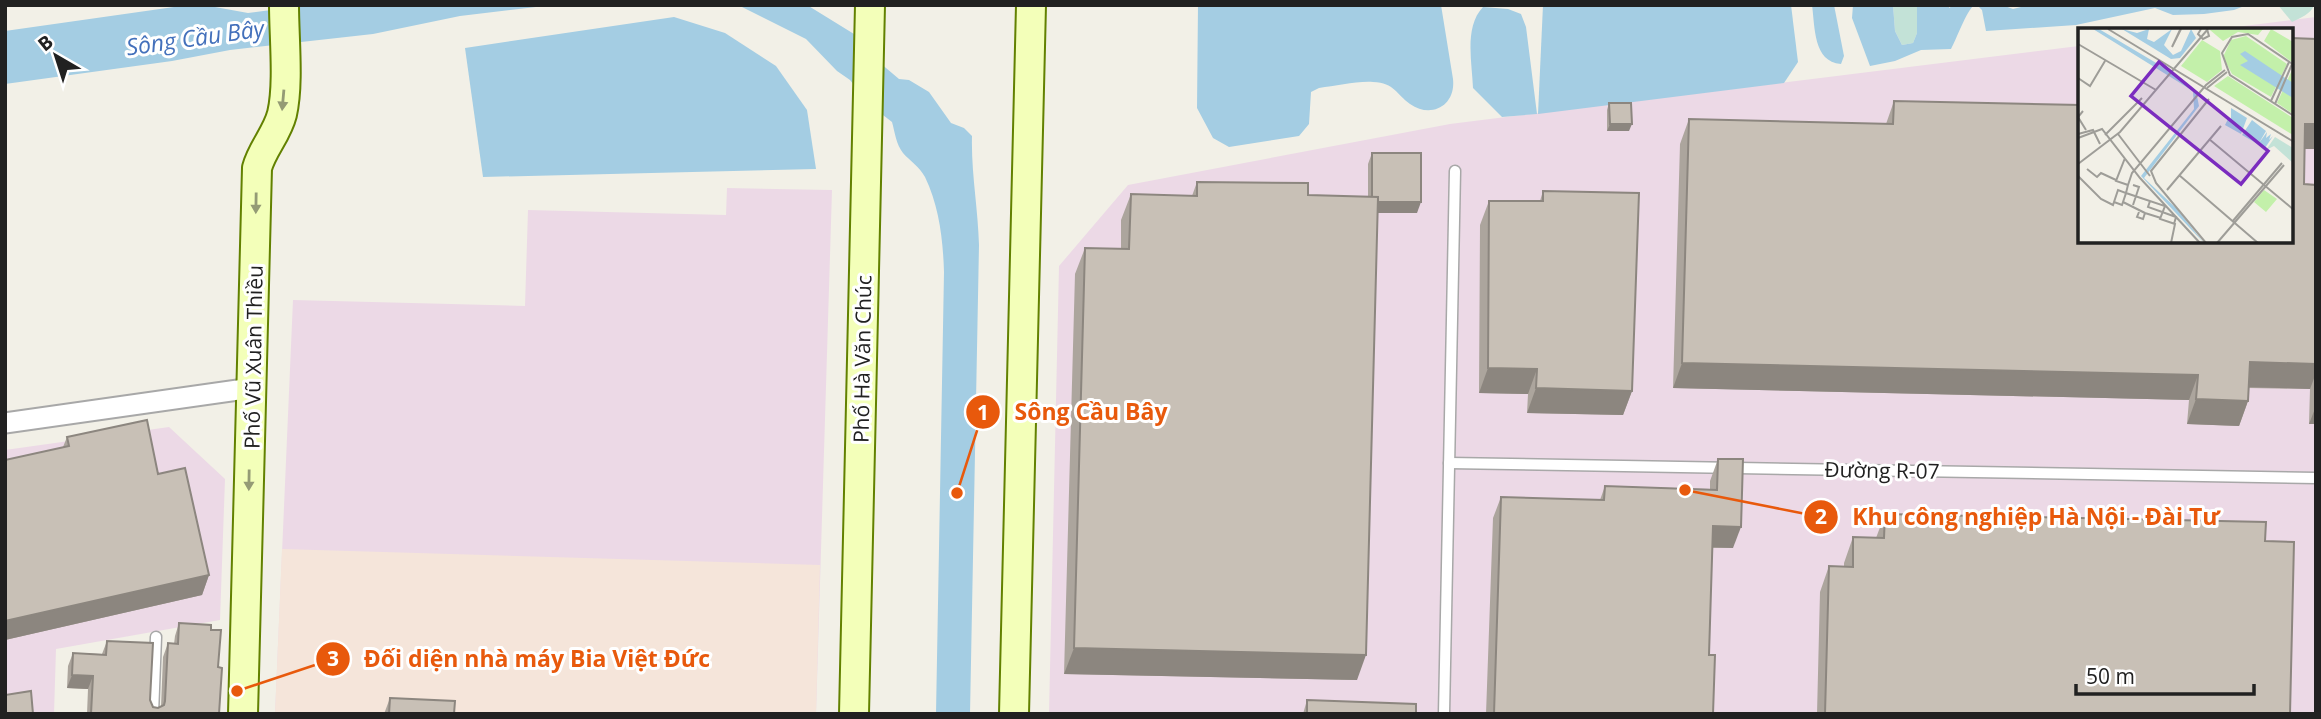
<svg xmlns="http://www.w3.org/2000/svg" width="2321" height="719" font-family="'Open Sans',sans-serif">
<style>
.industrial{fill:#ecd9e6}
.military{fill:#f5e5da}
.wetland{fill:#c3e2d7}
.water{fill:#a4cde3}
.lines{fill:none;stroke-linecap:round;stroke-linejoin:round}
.lane-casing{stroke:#a8a8a8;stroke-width:13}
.street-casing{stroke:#a8a8a8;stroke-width:23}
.secondary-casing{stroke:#628100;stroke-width:32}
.lane{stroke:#fff;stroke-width:10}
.street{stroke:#fff;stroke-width:19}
.secondary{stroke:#f3ffb9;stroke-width:28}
.wall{fill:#aca59d}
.shaded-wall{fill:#8c867f}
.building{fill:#c8c0b6;stroke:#8c867f;stroke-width:2}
.oneway{fill:#949b75}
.labels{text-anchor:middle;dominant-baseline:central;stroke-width:6;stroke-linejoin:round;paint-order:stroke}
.street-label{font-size:21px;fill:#212121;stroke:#fff}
.water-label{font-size:23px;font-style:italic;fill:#4370bb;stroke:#fff}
.inset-road{fill:none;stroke:#9e9d98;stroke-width:2}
.view{fill:#7b2cbf;fill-opacity:0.15;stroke:#7b2cbf;stroke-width:3.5}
.inset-edge{fill:none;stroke:#212121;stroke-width:3.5}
.leader{fill:none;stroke:#e8590c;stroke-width:2.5}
.callout-dot{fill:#e8590c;stroke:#fff;stroke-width:2.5}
.mark-label{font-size:21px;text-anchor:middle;font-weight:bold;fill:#fff}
.callout-label{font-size:23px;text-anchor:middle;font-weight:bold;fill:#e8590c;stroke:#fff;stroke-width:6;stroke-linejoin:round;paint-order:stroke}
</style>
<rect width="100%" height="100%" fill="#f2f0e7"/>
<g class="industrial">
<path d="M2316,17V714H1049L1059,266L1128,185L1450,124L2079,46L2080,242H2291V30H2212Z"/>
<path d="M727,188L832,190L816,714H275L293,300L525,306L528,210L726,215Z"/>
<path d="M169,427L225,479L220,620L56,649L54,714H5V450Z"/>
</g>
<path class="military" d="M282,549L820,565L816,714H275Z"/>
<g class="wetland">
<path d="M1893,5H1917V33L1913,43L1902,45L1895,31Z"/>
<path d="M2278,5H2314C2311,14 2300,18 2292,22Z"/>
</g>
<g class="water">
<path d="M188,5H204L248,13L309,5H553L460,16L373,34L230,50L172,61L5,84V31Z"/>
<path d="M738,5H807L854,34L873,57L899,79L909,80L929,92L951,123L964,128L972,136C971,172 978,208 979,245L970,714H936L944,272C943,239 939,206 925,177C919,166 910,161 903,153C896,144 895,133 892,122L870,105L850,80L837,71L806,39Z"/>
<path d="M1198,5H1441L1453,79C1456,106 1431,119 1410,104C1396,94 1395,83 1373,82C1356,81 1336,86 1319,88L1311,92L1309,124L1299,136L1229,147L1213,138L1197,108Z"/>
<path d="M1543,5H1791L1798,62L1784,83L1538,114Z"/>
<path d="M1812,5H1834L1844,56L1841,64C1813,62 1815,26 1812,5Z"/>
<path d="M1853,5H1893L1895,31L1902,45L1913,43L1917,33V5H1949V8L1954,5H1974C1966,12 1957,38 1951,49L1921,50L1895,61L1870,66L1852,18Z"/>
<path d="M1977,5H2002L2013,9L2029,5H2247L2234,10L2204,14L2173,15L2155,8L2076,25L1986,31L1982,10Z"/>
<path d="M1483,7L1508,9L1521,14L1526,27L1537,114L1502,117L1473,88C1472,62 1464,27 1483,7Z"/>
<path d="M674,17L725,33L776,66L807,110L816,169L483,177L465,48Z"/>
</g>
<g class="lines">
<defs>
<g id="lane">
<path d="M1449,463L2316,478"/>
<path d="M153,714L156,637"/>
<path d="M1444,714L1455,171"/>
</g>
<path id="street" d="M5,423L252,388"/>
<g id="secondary">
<path d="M243,714L257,168C262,149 277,134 282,114C289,84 284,37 284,5"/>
<path d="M854,714L870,5"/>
<path d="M1014,714L1031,5"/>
</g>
</defs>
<use href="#lane" class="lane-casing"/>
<use href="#street" class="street-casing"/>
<use href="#secondary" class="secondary-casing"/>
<use href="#lane" class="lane"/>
<use href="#street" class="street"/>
<use href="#secondary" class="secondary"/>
</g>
<g class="wall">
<path d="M1894,101L2305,149L2304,184L2316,185V424H2309L2310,389L2248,388V401L2239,426L2187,424L2189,400L1673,388L1680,144L1689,119L1886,124Z"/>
<path d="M1609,103L1629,131H1607V110Z"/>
<path d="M1372,153L1417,213H1378L1357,680L1064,674L1075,274L1085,248L1121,249V220L1131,194L1192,196L1197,182L1308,195L1368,197V164Z"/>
<path d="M1543,191L1632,391L1623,415L1527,413L1528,394L1479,393L1480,225L1489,201H1540Z"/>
<path d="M67,437L158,474L209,575L202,595L5,640V460L63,447Z"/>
<path d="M1718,459L1733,548H1712L1709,655L1713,714H1486L1493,518L1501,497L1600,500L1605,486L1710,489V481Z"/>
<path d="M1885,514L2265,541L2290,714H1817L1820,592L1829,566H1844V563L1853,537L1876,538Z"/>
<path d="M179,623L211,630L218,667L219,714H87L88,689L67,688L68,666L73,653L102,654L107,641L150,700L153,707L158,708L161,707L163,657L168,643L174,644L175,636Z"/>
<path d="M390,698L454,714H384Z"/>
<path d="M1307,700L1416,714H1303Z"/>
</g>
<g class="shaded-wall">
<path d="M1610,124H1632L1629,131H1607Z"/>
<path d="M2305,124H2316V149H2296Z"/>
<path d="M1371,202H1421L1417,213H1367Z"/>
<path d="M2250,362L2316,364V373L2310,389L2241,387Z"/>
<path d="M1682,363L2198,375L2189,400L1673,388Z"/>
<path d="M1488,368L1537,369L1528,394L1479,393Z"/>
<path d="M1536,388L1632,391L1623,415L1527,413Z"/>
<path d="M2196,399L2248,401L2239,426L2187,424Z"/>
<path d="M2316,406V424H2309Z"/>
<path d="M1713,526L1741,527L1733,548L1705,547Z"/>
<path d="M209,575L202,595L5,640V621Z"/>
<path d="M1074,648L1366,655L1357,680L1064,674Z"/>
<path d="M72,675L93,676L88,689L67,688Z"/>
</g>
<g class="building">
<path d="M2291,38L2316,39V124H2305L2304,184L2316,185V364L2250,362L2248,401L2196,399L2198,375L1682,363L1689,119L1893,124L1894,101L2080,105V242H2291Z"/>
<path d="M1609,103H1631L1632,124H1610Z"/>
<path d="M1372,153H1421V202H1378V197H1372Z"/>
<path d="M1197,182L1308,183V195L1378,197L1366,655L1074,648L1085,248L1129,249L1131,194L1197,196Z"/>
<path d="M1543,191L1639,193L1632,391L1536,388L1537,369L1488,368L1489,201H1543Z"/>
<path d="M147,420L158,474L185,468L209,575L5,621V460L69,446L67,437Z"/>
<path d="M1718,459H1743L1741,527L1713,526L1709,655H1715L1713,714H1494L1501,497L1604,500L1605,486L1717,490Z"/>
<path d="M1885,514L2266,522L2265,541L2294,542L2290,714H1825L1829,566L1853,567V537L1884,538Z"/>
<path d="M179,623L211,625V630H221L218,667L222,668L219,714H91L93,676L72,675L73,653L106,655L107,641L153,643L150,700L153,707L158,708L164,705L165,701L168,643L178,644Z"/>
<path d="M31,691L33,714H5V695Z"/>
<path d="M390,698L455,701L454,714H389Z"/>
<path d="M1307,700L1416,704V714H1307Z"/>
</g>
<defs><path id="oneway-solid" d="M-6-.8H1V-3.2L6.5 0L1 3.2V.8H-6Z" transform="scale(1.75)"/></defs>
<g class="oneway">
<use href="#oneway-solid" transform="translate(283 100) rotate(95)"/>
<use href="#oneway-solid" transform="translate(256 203) rotate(91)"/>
<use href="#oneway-solid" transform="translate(249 480) rotate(91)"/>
</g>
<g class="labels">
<g class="street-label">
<text transform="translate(253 357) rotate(-89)">Phố Vũ Xuân Thiều</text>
<text transform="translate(862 359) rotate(-89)">Phố Hà Văn Chúc</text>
<text transform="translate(1882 470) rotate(1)">Đường R-07</text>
</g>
<g class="water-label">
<text transform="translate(195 37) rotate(-8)">Sông Cầu Bây</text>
</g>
</g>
<g transform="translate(2078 28)">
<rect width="215" height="215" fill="#f2f0e7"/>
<path d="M185,1L180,7L160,4L145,13L132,2ZM193,1L215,14V35L186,13ZM168,8L209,36L193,69L154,46L145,29L153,12ZM124,12L142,23L144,42L129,54L103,38ZM215,40V86L199,75ZM150,48L215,90V107L136,58ZM186,162L199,171L188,184L176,174Z" fill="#c3f0aa"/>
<path d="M197,109L215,120V135L196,118L188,122Z" fill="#c3e2d7"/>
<path d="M15,1H21L90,42L118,63L121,78L66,150L98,180L126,215L63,148L116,81L115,63ZM44,1L59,5L71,1L69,11L76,14L94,1L86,17L95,27L103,23L113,1L118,10L102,30L93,31ZM167,23L215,55V70L162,37L170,33L162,26ZM153,80L169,90L163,106L147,97L150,91L153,93ZM174,92L188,103L181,115L189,104L188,110L193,106L191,112L195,108L187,120L164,107Z" fill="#a4cde3"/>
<path class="inset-road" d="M30,1L216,114M123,1L120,6L125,11L131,8L129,1M102,2L94,19L103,1M0,16L78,62M216,37L170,6L154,9L144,25L152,47L216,88M0,50L12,58L27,33M129,60L149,44M193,73L211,34M197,76L214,36M5,83L0,89L8,102M0,106L15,102L22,116M40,106L72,148M27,107L64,70M0,110L24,101L62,150L122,215M131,111L216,182M47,130L38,153L50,157L48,165L87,178L82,191L97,196L93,215M0,136L42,104L130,1M9,141L19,149L23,145L38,152M101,147L180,215M0,148L23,171L35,177L40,162L48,165L44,177L36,174M50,157L54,145L128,57L147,42M89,162L143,98M72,173L70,179L98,189L96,196M45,174L67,185M55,177L61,159L55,157M61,184L59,189L65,191L67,185L83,190M154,194L204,135M128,215L78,155L73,143L131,71M139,215L206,137"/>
<path class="view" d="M81,34L190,123L163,156L53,68Z"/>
<rect width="215" height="215" class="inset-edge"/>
</g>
<path class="leader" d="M957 493L983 412M1685 490L1821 517M237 691L333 659"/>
<g class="callout-dot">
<circle cx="957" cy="493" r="7"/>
<circle cx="1685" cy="490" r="7"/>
<circle cx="237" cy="691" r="7"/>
<circle cx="983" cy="412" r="18"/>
<circle cx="1821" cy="517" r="18"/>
<circle cx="333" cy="659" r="18"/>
</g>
<g class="mark-label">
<text x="983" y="420">1</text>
<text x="1821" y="524">2</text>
<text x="333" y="666">3</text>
</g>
<g class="callout-label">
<text x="1091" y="420">Sông Cầu Bây</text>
<text x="2036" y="525">Khu công nghiệp Hà Nội - Đài Tư</text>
<text x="537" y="667">Đối diện nhà máy Bia Việt Đức</text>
</g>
<rect width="2321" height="719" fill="none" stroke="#212121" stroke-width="14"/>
<g transform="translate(56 56) rotate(321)" stroke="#ffffff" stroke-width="5" paint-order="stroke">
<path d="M0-5L12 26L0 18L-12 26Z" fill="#212121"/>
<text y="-10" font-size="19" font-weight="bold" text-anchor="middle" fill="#212121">B</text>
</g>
<path d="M2076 684v10h178v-10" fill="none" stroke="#212121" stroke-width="3.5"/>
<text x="2086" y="684" font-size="21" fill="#212121" stroke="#ffffff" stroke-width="5" paint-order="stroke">50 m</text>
</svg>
